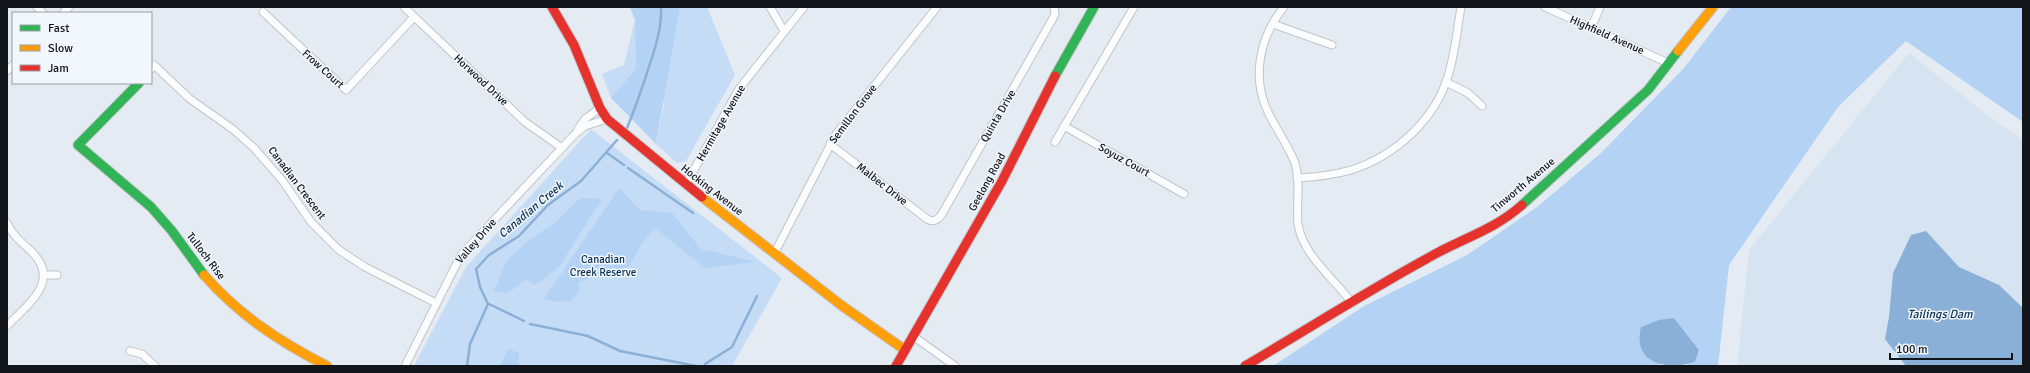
<svg xmlns="http://www.w3.org/2000/svg" width="2030" height="373" font-family="Signika,sans-serif">
<style>
.built{fill:#d6e3f0}
.green{fill:#c4dcf6}
.forest{fill:#b4d3f4}
.water{fill:#8bb0d7}
.lines{fill:none;stroke-linecap:round;stroke-linejoin:round}
.stream{stroke:#8bb0d7;stroke-width:2.5}
.street-casing{stroke:#c1c5cb;stroke-width:9}
.fast-casing{stroke:#c1c5cb;stroke-width:11}
.slow-casing{stroke:#c1c5cb;stroke-width:11}
.jam-casing{stroke:#c1c5cb;stroke-width:11}
.street{stroke:#fbfcfd;stroke-width:7}
.fast{stroke:#30b455;stroke-width:9}
.slow{stroke:#ff9f0a;stroke-width:9}
.jam{stroke:#e5322d;stroke-width:9}
.labels{text-anchor:middle;dominant-baseline:central;stroke-width:3;stroke-linejoin:round;paint-order:stroke}
.street-label{font-size:11px;fill:#12161b;stroke:#f2f7fd}
.park-label{font-size:11px;fill:#0a3053;stroke:#f2f7fd}
.water-label{font-size:12px;font-style:italic;fill:#0c3255;stroke:#f2f7fd}
</style>
<rect width="100%" height="100%" fill="#e5ebf2"/>
<path class="built" d="M1909,53L1995,121L2023,140V366H1737L1749,250Z"/>
<g class="green">
<path d="M630,7H707L735,75L686,161L677,163L656,144L665,99L651,127L611,98L602,74L624,65L635,20Z"/>
<path d="M591,129L782,278L732,366H414L466,267Z"/>
</g>
<g class="forest">
<path d="M630,7H680L656,144L611,98L636,69L635,20Z"/>
<path d="M1731,7H2023V122L1906,41L1838,107L1729,265L1718,366H1683L1695,362L1699,350L1674,318L1659,365L1669,366H1273L1364,306L1467,255L1537,207L1601,153L1684,68Z"/>
<path d="M619,188L640,210L672,213L701,249L757,262L705,268L655,228L641,245L629,267L578,282L580,291L571,301L556,302L544,299Z"/>
<path d="M580,198L602,199L559,267L535,285L526,279L507,294L494,291L507,260L528,241L557,221Z"/>
<path d="M508,349L519,353V366H500Z"/>
</g>
<g class="water">
<path d="M1926,231L1959,267L1999,285L2023,308V366H1906L1885,339L1889,317L1893,273L1911,235Z"/>
<path d="M1674,318L1699,350L1695,362C1667,371 1632,364 1641,327L1659,320Z"/>
</g>
<g class="lines">
<g class="stream">
<path d="M627,128C635,109 641,91 647,73C654,51 662,30 661,7"/>
<path d="M607,153L624,165"/>
<path d="M628,168L693,213"/>
<path d="M489,304L524,321"/>
<path d="M530,324L588,336L620,351L696,366"/>
<path d="M705,364L732,347L757,296"/>
<path d="M467,366L470,344L488,304L480,287L476,269L489,255L519,236L548,205L581,181L617,140"/>
</g>
<defs>
<g id="street">
<path d="M37,7L43,13"/>
<path d="M404,7L525,122L562,148"/>
<path d="M770,7L784,31"/>
<path d="M1284,7C1260,36 1251,77 1268,112C1276,129 1288,145 1295,163C1301,182 1296,204 1298,224C1303,256 1334,278 1352,303"/>
<path d="M1545,7L1668,63"/>
<path d="M263,12L346,90L414,17"/>
<path d="M63,13L69,7"/>
<path d="M1273,24L1332,45"/>
<path d="M1591,28L1600,7"/>
<path d="M151,69L154,65L190,99L234,130L255,149L282,180L311,222L339,250L365,267L436,303"/>
<path d="M7,71L13,65"/>
<path d="M1446,82L1468,93L1482,106"/>
<path d="M1064,126L1184,194"/>
<path d="M578,129L585,119L600,108"/>
<path d="M1055,142L1134,7"/>
<path d="M830,144L927,219C934,223 938,220 942,214L1052,20L1055,14L1054,7"/>
<path d="M1297,178C1316,177 1334,175 1351,170C1395,156 1435,120 1448,76C1455,54 1457,30 1461,7"/>
<path d="M686,184L739,89L804,7"/>
<path d="M7,223C12,235 22,243 31,251C62,281 28,304 7,326"/>
<path d="M774,254L836,134L937,7"/>
<path d="M44,275H57"/>
<path d="M913,336L955,366"/>
<path d="M130,351L142,354L155,366"/>
<path d="M405,366L461,255L575,134L585,126L607,119"/>
</g>
<g id="fast">
<path d="M1055,76L1094,7"/>
<path d="M139,83L78,145L151,207L172,231L204,275"/>
<path d="M1522,205L1648,90L1678,51"/>
</g>
<g id="slow">
<path d="M1678,51L1713,7"/>
<path d="M702,197L841,305L905,350"/>
<path d="M204,275C239,315 280,342 327,366"/>
</g>
<g id="jam">
<path d="M552,7L574,45L600,108L607,119L702,197"/>
<path d="M896,366L1002,181L1055,76"/>
<path d="M1245,366C1306,330 1366,292 1428,258C1460,239 1493,231 1522,205"/>
</g>
</defs>
<use href="#street" class="street-casing"/>
<use href="#fast" class="fast-casing"/>
<use href="#slow" class="slow-casing"/>
<use href="#jam" class="jam-casing"/>
<use href="#street" class="street"/>
<use href="#fast" class="fast"/>
<use href="#slow" class="slow"/>
<use href="#jam" class="jam"/>
</g>
<g class="labels">
<g class="street-label">
<text transform="translate(1607 35) rotate(24)">Highfield Avenue</text>
<text transform="translate(323 69) rotate(42)">Frow Court</text>
<text transform="translate(481 80) rotate(43)">Horwood Drive</text>
<text transform="translate(853 114) rotate(-53)">Semillon Grove</text>
<text transform="translate(998 116) rotate(-60)">Quinta Drive</text>
<text transform="translate(721 123) rotate(-60)">Hermitage Avenue</text>
<text transform="translate(1124 160) rotate(29)">Soyuz Court</text>
<text transform="translate(987 182) rotate(-61)">Geelong Road</text>
<text transform="translate(297 183) rotate(53)">Canadian Crescent</text>
<text transform="translate(882 184) rotate(38)">Malbec Drive</text>
<text transform="translate(1523 185) rotate(-40)">Tinworth Avenue</text>
<text transform="translate(712 190) rotate(38)">Hocking Avenue</text>
<text transform="translate(476 241) rotate(-49)">Valley Drive</text>
<text transform="translate(206 256) rotate(53)">Tulloch Rise</text>
</g>
<g class="park-label">
<text x="603" y="259">Canadian<tspan x="603" dy="13">Creek Reserve</tspan></text>
</g>
<g class="water-label">
<text transform="translate(531 210) rotate(-40)">Canadian Creek</text>
<text x="1940" y="314">Tailings Dam</text>
</g>
</g>
<rect width="2030" height="373" fill="none" stroke="#12161b" stroke-width="16"/>
<rect x="12" y="12" width="140" height="72" fill="#f2f7fd" stroke="#989da3"/>
<rect x="20" y="25" width="20" height="6" fill="#30b455" stroke="#989da3"/>
<text x="48" y="32" font-size="12" fill="#12161b">Fast</text>
<rect x="20" y="45" width="20" height="6" fill="#ff9f0a" stroke="#989da3"/>
<text x="48" y="52" font-size="12" fill="#12161b">Slow</text>
<rect x="20" y="65" width="20" height="6" fill="#e5322d" stroke="#989da3"/>
<text x="48" y="72" font-size="12" fill="#12161b">Jam</text>
<path d="M1890 353v6h122v-6" fill="none" stroke="#12161b" stroke-width="2"/>
<text x="1896" y="353" font-size="12" fill="#12161b" stroke="#f2f7fd" stroke-width="3" paint-order="stroke">100 m</text>
</svg>
